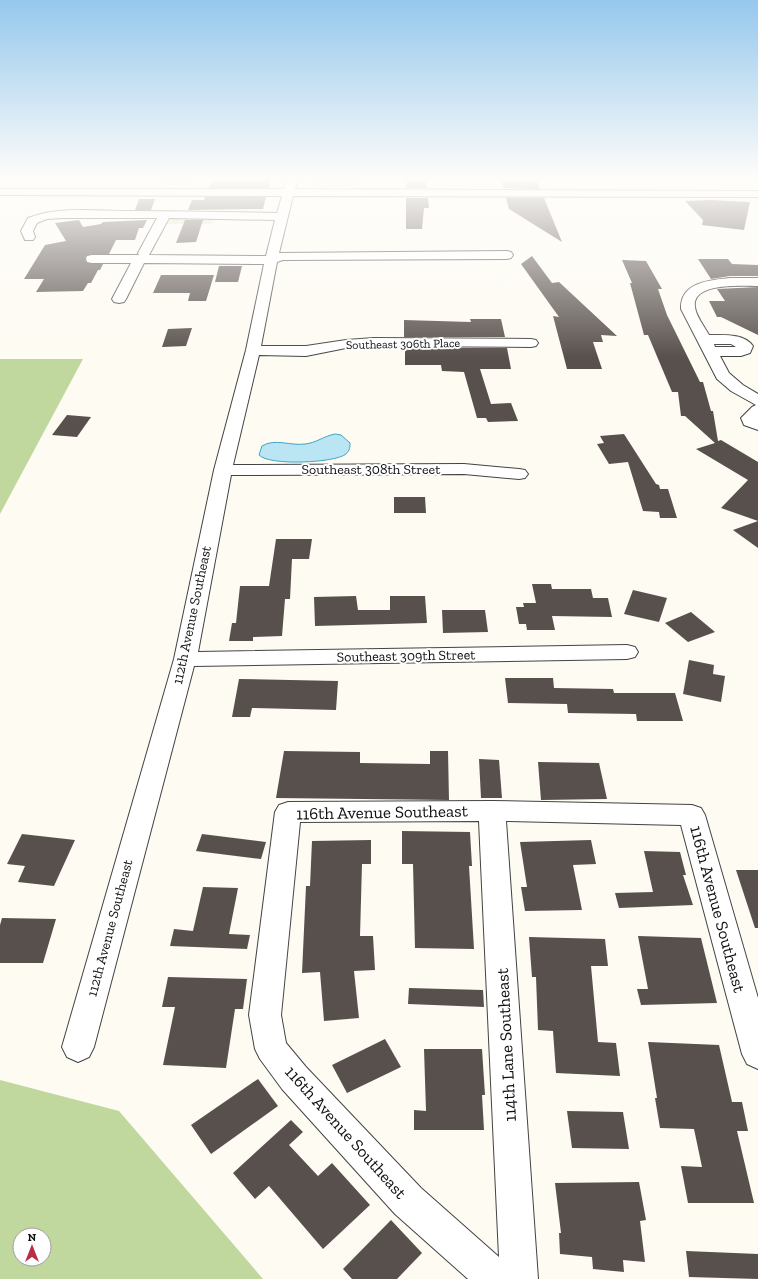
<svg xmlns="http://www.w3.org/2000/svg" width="758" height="1279" font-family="'Zilla Slab',serif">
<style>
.green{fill:#d9e8be}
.forest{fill:#c0d89e;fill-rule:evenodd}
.water{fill:#bae6f4;stroke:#44a4c7}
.building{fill:#58504d}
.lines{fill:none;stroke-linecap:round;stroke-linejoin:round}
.minor-casing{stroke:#434343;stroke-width:2}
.minor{fill:#fff;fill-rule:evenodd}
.labels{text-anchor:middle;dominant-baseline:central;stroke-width:4;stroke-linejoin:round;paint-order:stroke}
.far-street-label{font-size:12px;fill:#101010;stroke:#fff}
.street-label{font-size:14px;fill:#101010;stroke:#fff}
.near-street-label{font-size:17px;fill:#101010;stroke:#fff}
</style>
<rect width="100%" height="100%" fill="#fefbf3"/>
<path class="green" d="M180,217H214L212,224H166L171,220Z"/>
<g class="forest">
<path d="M0,359H83L0,514Z"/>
<path d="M0,1080L119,1111L263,1279H0ZM20,1235H44V1259H20Z"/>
</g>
<g class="water">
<path d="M163,179H198C191,187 171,186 162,182Z"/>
<path d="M352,179H357L355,185L320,186L314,185L313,183L316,181L350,180Z"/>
<path d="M335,434L341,435L350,443C350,447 350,450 346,454C335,463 269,466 259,455L262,446C275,438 290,446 305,444C316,443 324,436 335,434Z"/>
</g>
<g class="building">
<path d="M212,179H271L269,188H209Z"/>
<path d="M500,179H536L540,189L503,188Z"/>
<path d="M407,180H426L427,188H406Z"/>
<path d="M205,197H266L263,209L188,210L192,200H204Z"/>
<path d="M406,198H428L429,208H424L422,229H406Z"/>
<path d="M506,198H544L562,242L509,209Z"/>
<path d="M139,199H155L151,210H135Z"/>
<path d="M710,200L750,202L744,230L702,225L703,220L685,201Z"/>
<path d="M79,220L83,227L101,224L103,222L147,220L143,228H139L135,240H116L109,254H92L86,256L85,259L87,263L103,264L100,270H98L91,283H88L83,291L36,292L44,279H24L45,245L66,241L55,223Z"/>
<path d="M185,220H203L196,242L176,243Z"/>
<path d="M532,256L552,283L559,282L617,336L601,335L603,342H593L602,369H567L553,316L559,317L521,264Z"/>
<path d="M698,259H728L732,264L758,265V276H730L711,279Z"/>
<path d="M622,260L646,261L662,289H658L667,315L700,382H703L711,411H713L718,441L721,440L758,462V521L721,508L748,480L696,449L715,443L685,416H681L678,392H672L648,335H644L630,283H632Z"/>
<path d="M219,266H242L238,282H215Z"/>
<path d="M161,275H214L206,301H188L190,293H153Z"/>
<path d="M758,287V335L721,317H717L709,301H725L717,289Z"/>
<path d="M470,319H501L505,337H404V320L471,322Z"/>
<path d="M192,328L186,346L162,347L168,329Z"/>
<path d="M405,348H507L511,369H480L491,404L511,403L518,421L488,422L486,418H477L464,372L442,371L441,365H405Z"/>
<path d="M67,415L91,417L77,437L52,435Z"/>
<path d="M624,434L656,484L659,485L660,489H668L677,518H660L659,512L643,511L628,462L609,464L597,444L604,443L600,436Z"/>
<path d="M394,497H425L426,513H394Z"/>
<path d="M758,521V548L733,530Z"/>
<path d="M276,539H312L309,559H292L290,599H285L282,636L253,637V641H229L232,623H236L240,586H269Z"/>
<path d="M532,584H551L552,589H591L593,598H608L612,617L552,616L555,630H527L526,624H519L516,607H524L523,603H536Z"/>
<path d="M633,590L667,598L659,622L624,614Z"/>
<path d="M356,596L358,610H390V596H425L427,623L315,626L314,597Z"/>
<path d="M442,610H485L488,632L443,633Z"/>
<path d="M691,612L715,632L688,642L665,623Z"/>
<path d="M689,660L714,665L713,674L725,676L721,702L683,694Z"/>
<path d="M505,678H553L554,688L613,689L614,693H675L683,721H637L636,714L568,713L567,704L508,703Z"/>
<path d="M239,679L338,681L336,710L252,708L250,717H232Z"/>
<path d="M284,751L360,752V763L430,764V751H448L449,800L276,798Z"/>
<path d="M479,759L499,760L502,798H481Z"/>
<path d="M538,762L599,763L607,799L541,800Z"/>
<path d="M402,831L470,832L472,866H469L474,949L415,948L413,864H402Z"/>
<path d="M22,834L75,840L54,886L18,882L25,866L7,864Z"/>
<path d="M202,834L266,842L261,859L196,851Z"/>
<path d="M371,840V864H362L360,936H373L375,970L354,971L359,1018L324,1021L320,972L302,973L306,886H310L312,841Z"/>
<path d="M591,840L596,864L573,865L582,910L525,911L521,887H527L520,842Z"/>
<path d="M644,851L680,852L686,875H683L693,905L619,908L615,893L653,892Z"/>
<path d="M736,870H758V928H755Z"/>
<path d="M203,887L238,888L229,934L250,935L247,949L170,946L174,929L193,931Z"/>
<path d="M2,918L56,919L43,963H0V925Z"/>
<path d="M638,936L701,938L717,1003L641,1005L637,989H648Z"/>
<path d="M529,937L605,939L608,966H591L598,1042L616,1043L620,1076L556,1073L553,1031L538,1030L536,977H532Z"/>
<path d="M168,977L247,979L243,1009H235L226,1068L163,1065L175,1007H162Z"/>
<path d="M409,988L483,990L484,1007L408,1004Z"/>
<path d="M385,1039L401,1067L347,1093L332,1065Z"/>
<path d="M648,1042L719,1045L732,1102H742L748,1131H737L754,1203H688L681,1166L702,1167L694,1129L660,1128L655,1098H657Z"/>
<path d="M424,1049H482L485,1095H482L484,1130H414V1110L426,1111Z"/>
<path d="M258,1079L278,1106L211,1154L191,1125Z"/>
<path d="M567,1111L623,1112L629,1149L572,1148Z"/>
<path d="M291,1120L303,1132L289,1145L318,1176L332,1163L370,1205L323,1249L269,1186L255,1199L233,1173Z"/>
<path d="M639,1182L646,1220L640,1221L645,1262L623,1260L624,1272L593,1269L592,1257L560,1254L559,1233H561L555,1183Z"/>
<path d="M391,1220L422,1253L397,1279H352L343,1269Z"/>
<path d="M686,1251L758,1254V1279L689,1277Z"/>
</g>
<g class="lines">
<defs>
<g id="minor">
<path d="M287,179H297L295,189L758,191V197L293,196L279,253L507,251L511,252L513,255L511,258L507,259L283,260L277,262L261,346H306L346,340L374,338L531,339L536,340L538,343L536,346L531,347L374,346L346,348L306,356L259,355L233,465L464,464L519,469L525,470L528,474L525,478L519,479L464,474L231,475L198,652L627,645L635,647L638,652L635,657L627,659L194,666L94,1047L89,1057L78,1062L67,1057L62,1047L174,659L214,470L246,350L264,264L144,263L126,299L124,302L119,303L114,302L112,299L131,263H92L87,262L86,259L87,256L92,255H139L138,253L157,218H63L47,219L37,223L33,231L35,237L33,240H25L21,231L28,218C59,206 94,211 128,211C177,211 227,212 277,213L282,196L0,195V189H284ZM169,218L275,220L266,256L149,255Z"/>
<path d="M730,278H758V286C743,286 691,282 695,307C696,316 704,326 709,335C723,335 744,333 753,346L750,353L741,356H720L729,373L743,385L758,394V430L744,425L741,418L752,407L756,405L731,391L717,379L681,309C680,282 710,280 730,278ZM714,344H731L736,347H715Z"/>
<path d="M492,801L692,805L701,808L705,815L758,998V1069L747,1064L742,1054L681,825L506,821L538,1279H468L395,1214L282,1089L260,1059L255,1049L249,1015L275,812L279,805L288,802ZM479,821L499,1257L421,1188L306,1067L286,1043L281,1015L300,822Z"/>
</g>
</defs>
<use href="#minor" class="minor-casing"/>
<use href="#minor" class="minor"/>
</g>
<linearGradient id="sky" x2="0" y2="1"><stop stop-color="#95c8ed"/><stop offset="0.5" stop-color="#fffdfa"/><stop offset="1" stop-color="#fffdfa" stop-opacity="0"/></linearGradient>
<rect width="758" height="358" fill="url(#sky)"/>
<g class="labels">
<g class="far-street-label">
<text transform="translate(403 344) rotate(-1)">Southeast 306th Place</text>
</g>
<g class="street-label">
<text x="371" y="469">Southeast 308th Street</text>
<text transform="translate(192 615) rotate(-78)">112th Avenue Southeast</text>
<text transform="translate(406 656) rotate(-1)">Southeast 309th Street</text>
<text transform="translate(110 928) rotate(-75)">112th Avenue Southeast</text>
</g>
<g class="near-street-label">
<text transform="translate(382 812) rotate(-1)">116th Avenue Southeast</text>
<text transform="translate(718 909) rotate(75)">116th Avenue Southeast</text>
<text transform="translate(506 1045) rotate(-93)">114th Lane Southeast</text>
<text transform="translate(346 1132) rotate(48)">116th Avenue Southeast</text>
</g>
</g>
<g transform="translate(32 1247)"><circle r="19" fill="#ffffff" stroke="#9f9f9f"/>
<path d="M0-3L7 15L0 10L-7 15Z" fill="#ba2d46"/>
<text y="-6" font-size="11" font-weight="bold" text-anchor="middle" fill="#101010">N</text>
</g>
</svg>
